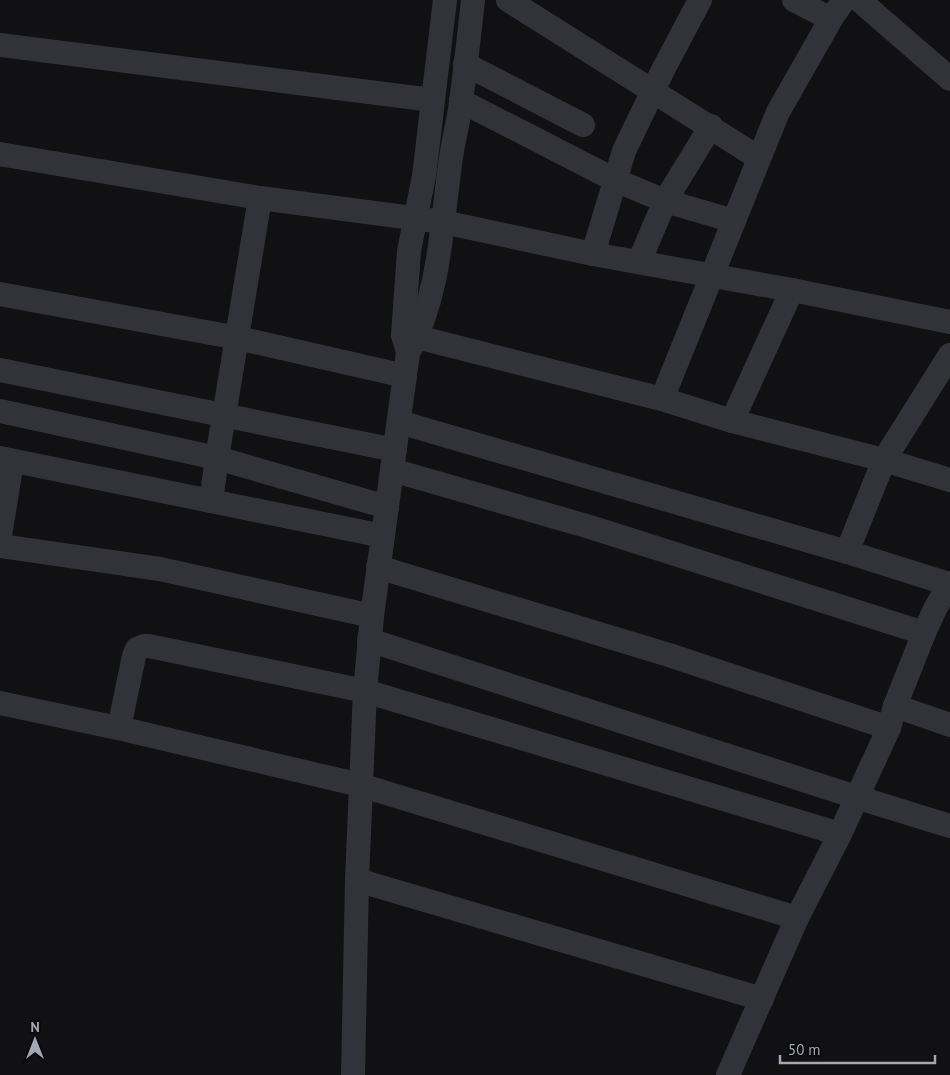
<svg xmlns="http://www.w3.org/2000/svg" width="950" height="1075" font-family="'PT Sans',sans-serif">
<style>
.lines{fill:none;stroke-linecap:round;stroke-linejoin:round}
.minor{stroke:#323338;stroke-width:24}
</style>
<rect width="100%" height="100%" fill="#111113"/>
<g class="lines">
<g class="minor">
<path d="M508,0L759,158"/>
<path d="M794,0L831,19"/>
<path d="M859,0L950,79"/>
<path d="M0,45L432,100"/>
<path d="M465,64L583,125"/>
<path d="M461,101L615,180L665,201L734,221"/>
<path d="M0,154L260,198L443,222L593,254L792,290L950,322"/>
<path d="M593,254L624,151L663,70L700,0"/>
<path d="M639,262L665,201L711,126"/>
<path d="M0,294L238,338L405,376"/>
<path d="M403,335L417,337L662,399L732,421L884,460L950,480"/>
<path d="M407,349L403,335L409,251L424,176L445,0"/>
<path d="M0,370L395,450"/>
<path d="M662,399L778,112L831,19L844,0"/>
<path d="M0,411L217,458L387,507"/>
<path d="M732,421L792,290"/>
<path d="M399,422L847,552L949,584"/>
<path d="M0,458L383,536"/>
<path d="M392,470L590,527L924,633"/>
<path d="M211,501L217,458L260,198"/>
<path d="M0,536L12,461"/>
<path d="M0,546L160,569L372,616"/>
<path d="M847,552L884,460L950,355"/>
<path d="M378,567L669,655L889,728"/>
<path d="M369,640L856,797L950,826"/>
<path d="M0,703L127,730L360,785L797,918"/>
<path d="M895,706L950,725"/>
<path d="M119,728L134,656L137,649L144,646H149L365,691L840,834"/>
<path d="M357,880L762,999"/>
<path d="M353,1075L357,880L365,691L372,616L408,353C440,295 441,229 450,165C452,147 457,128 460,109C465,73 469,36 473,0"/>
<path d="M728,1075L797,918L840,834L889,728L895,706L924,633L935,609L950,583"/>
</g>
</g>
<g transform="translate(35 1040)" stroke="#0c0c0e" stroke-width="4" paint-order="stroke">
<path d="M0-4L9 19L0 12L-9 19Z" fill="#a2a8b4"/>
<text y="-8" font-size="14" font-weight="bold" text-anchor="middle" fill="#a2a8b4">N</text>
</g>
<path d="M780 1055v8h155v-8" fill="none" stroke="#a2a8b4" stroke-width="2.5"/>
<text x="788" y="1055" font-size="15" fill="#a2a8b4" stroke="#0c0c0e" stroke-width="4" paint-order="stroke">50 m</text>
</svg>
